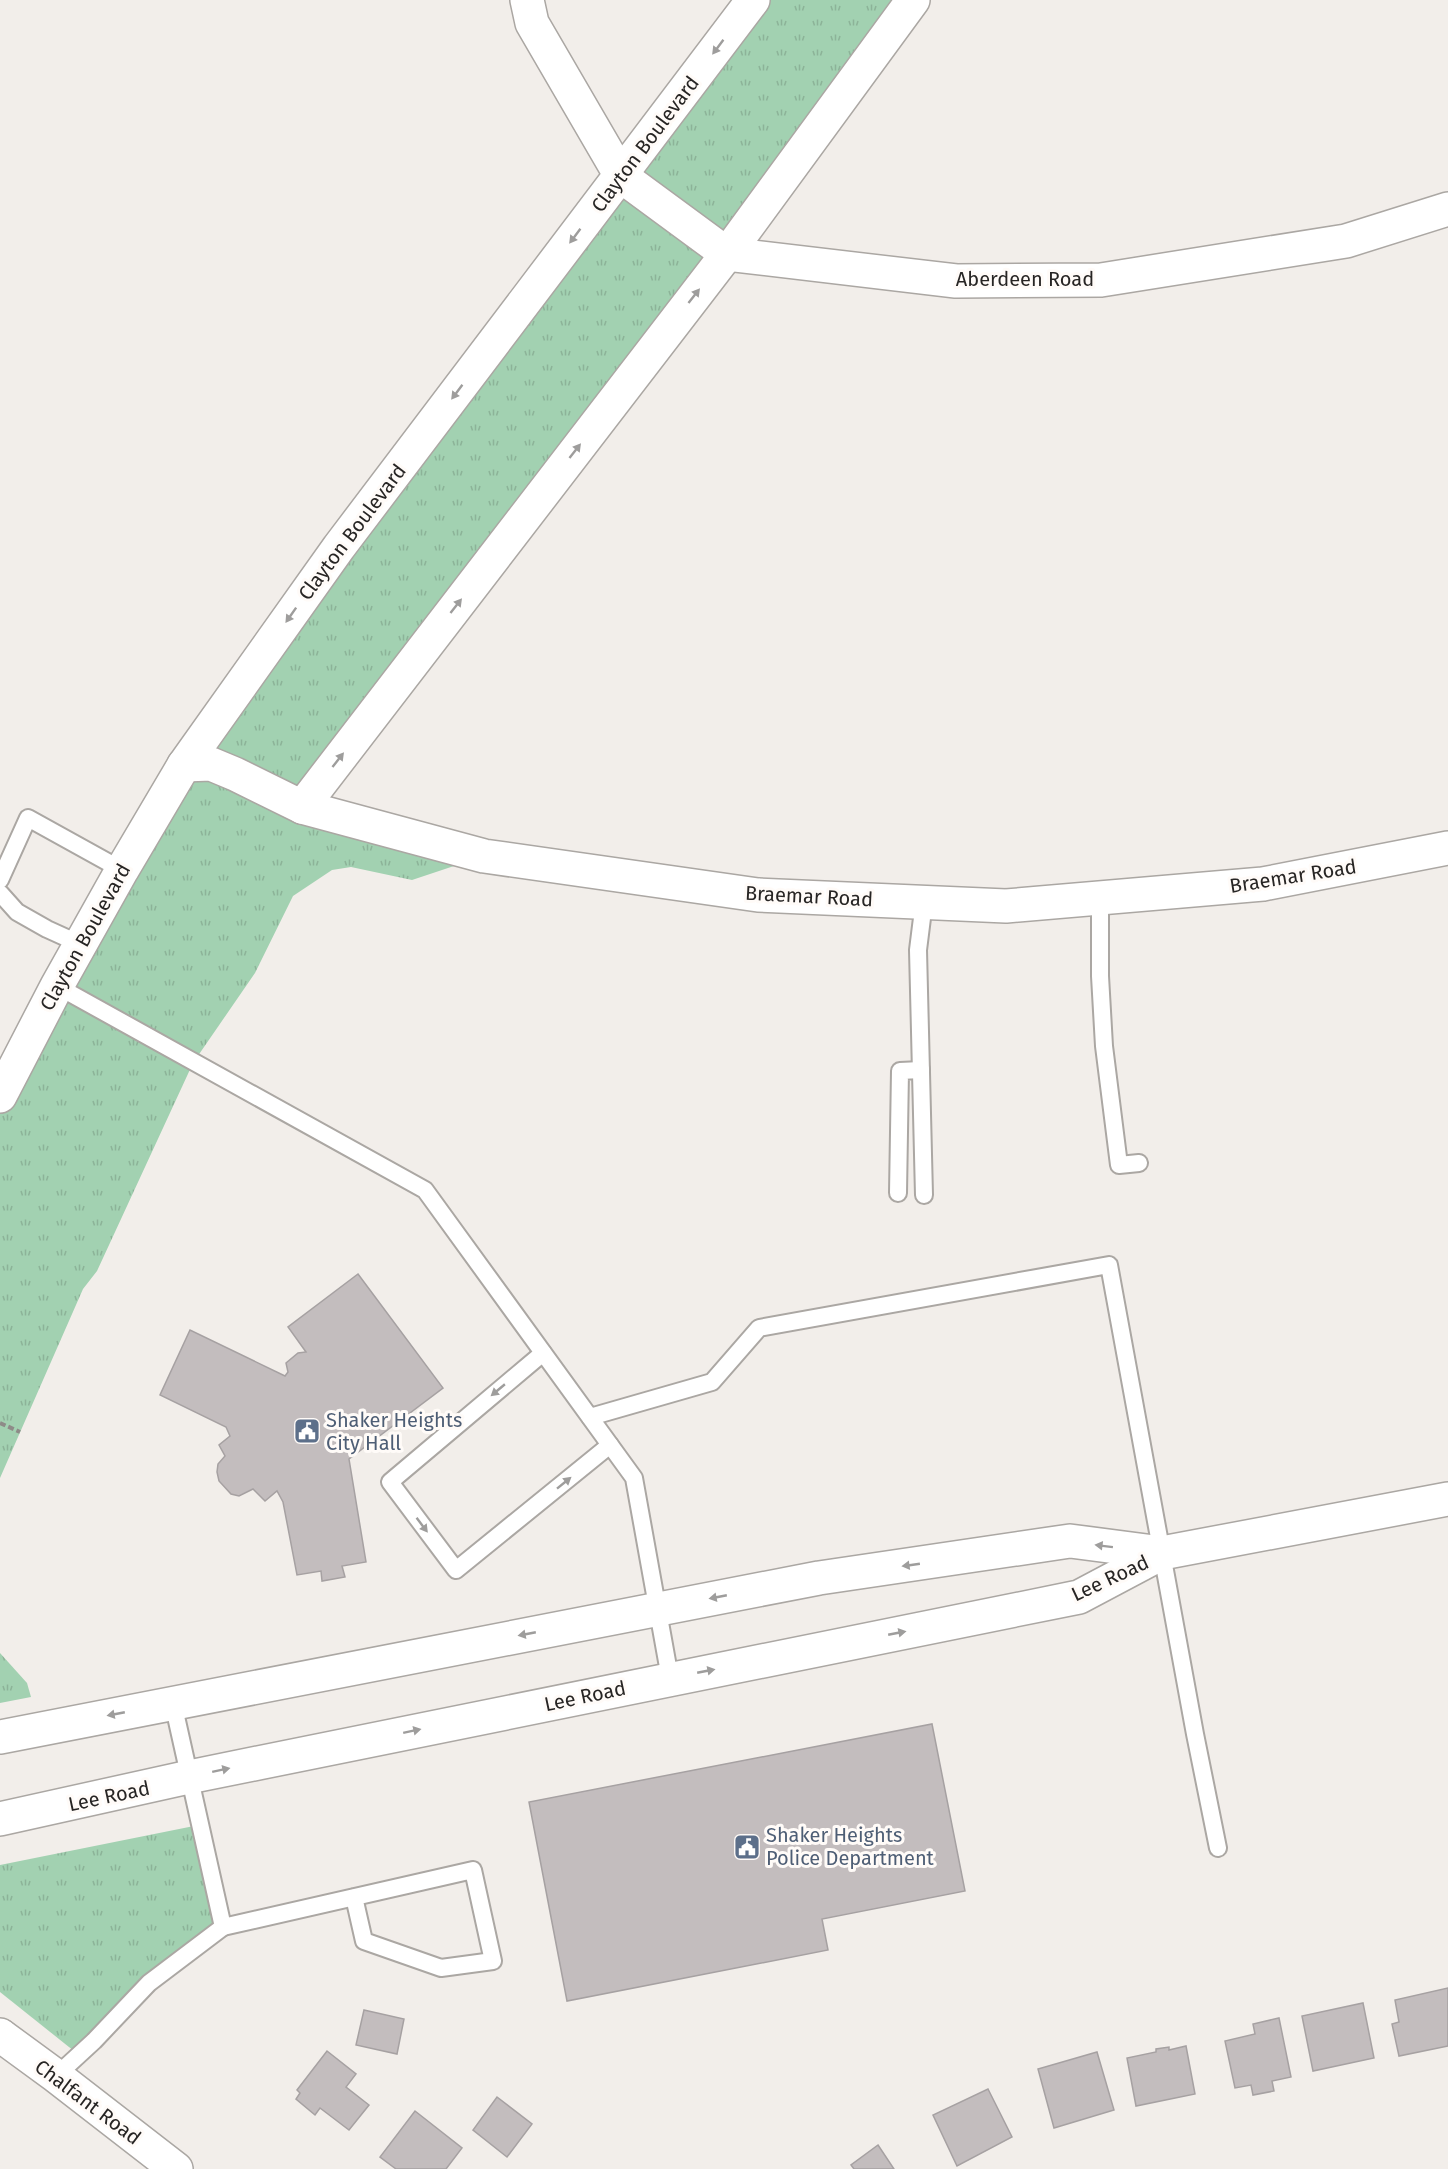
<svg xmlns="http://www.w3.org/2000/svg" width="1448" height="2169" font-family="'Fira Sans',sans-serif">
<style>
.grass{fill:url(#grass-tufts)}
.building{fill:#c3bdbe;stroke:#a6a1a2;stroke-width:1.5}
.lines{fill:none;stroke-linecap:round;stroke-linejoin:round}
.lane-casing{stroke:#aba7a3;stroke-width:20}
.street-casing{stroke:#aba7a3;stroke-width:36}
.secondary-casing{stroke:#aba7a3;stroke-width:36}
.path{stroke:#8e8b88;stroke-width:4;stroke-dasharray:6 3;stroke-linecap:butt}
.lane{stroke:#fff;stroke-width:16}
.street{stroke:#fff;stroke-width:33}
.secondary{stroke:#fff;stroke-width:33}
.oneway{fill:#9e9d9c}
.labels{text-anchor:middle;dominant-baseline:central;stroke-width:6;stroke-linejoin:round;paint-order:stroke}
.street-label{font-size:20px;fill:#272524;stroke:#fffbf8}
.service-label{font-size:20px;fill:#4e5e75;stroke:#fffbf8;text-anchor:start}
</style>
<defs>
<pattern id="grass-tufts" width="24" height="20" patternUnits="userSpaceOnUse" patternTransform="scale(1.5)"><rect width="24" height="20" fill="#a2d1b1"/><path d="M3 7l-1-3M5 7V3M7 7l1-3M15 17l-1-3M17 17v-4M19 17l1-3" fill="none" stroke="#8cb398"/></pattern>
</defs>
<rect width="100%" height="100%" fill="#f2eeea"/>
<g class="grass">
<path d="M753,0H913L302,806L484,856L412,880L351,867L332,870L293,896L255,973L193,1063L97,1271L83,1289L0,1478V1096L122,870Z"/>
<path d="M0,1653L27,1683L31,1697L0,1703Z"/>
<path d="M199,1825L223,1927L79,2055L0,1992V1865Z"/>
</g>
<g class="building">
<path d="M358,1274L443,1388L349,1459L366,1562L342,1566L345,1577L322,1581L321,1571L297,1575L283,1502L277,1491L265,1501L253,1489L239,1496L231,1494L219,1481L217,1472L218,1464L225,1456L219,1445L230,1436L226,1427L160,1395L190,1330L285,1376L288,1372L286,1363L298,1353L306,1352L288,1327Z"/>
<path d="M932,1724L965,1891L822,1919L828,1950L567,2001L529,1802Z"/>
<path d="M1448,1988V2046L1399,2056L1392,2024L1399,2022L1395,2000Z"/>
<path d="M1363,2003L1374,2058L1313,2071L1302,2016Z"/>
<path d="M364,2010L404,2019L397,2054L356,2045Z"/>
<path d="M1279,2018L1291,2077L1272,2081L1274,2091L1253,2095L1251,2085L1235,2088L1225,2041L1255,2034L1253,2024Z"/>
<path d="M1186,2046L1195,2094L1136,2106L1127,2058L1156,2052V2049L1169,2047V2050Z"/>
<path d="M327,2051L356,2074L346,2087L369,2105L349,2130L320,2108L315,2115L296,2099L300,2093L297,2090Z"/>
<path d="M1097,2052L1114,2110L1054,2128L1038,2069Z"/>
<path d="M988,2089L1012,2137L957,2166L933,2115Z"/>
<path d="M497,2097L532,2124L507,2157L473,2130Z"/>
<path d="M415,2111L462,2148L446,2169H396L380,2157Z"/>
<path d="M878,2145L894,2169H854L851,2165Z"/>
</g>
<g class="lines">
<defs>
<g id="lane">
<path d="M0,880L28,818L122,870"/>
<path d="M0,893L17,912L47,929L80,944"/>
<path d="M1100,898V976L1104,1046L1119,1165L1139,1163"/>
<path d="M57,986L425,1190L634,1478L670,1678"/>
<path d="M898,1193L900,1071L921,1070"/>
<path d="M924,1195L918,950L924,902"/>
<path d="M543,1353L390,1482L456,1570L610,1445"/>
<path d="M590,1417L712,1382L759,1328L1109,1265L1195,1734L1218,1848"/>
<path d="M173,1703L223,1927L473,1870L493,1961L441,1968L364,1941L354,1897"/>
<path d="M56,2076L94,2041L149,1983L223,1927"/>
</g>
<g id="street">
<path d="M527,0L532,23L621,176L727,254L956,281L1101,280L1346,241L1448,209"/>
<path d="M184,765L211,764L235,774L302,807L484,856L758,895L1006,906L1263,884L1448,848"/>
<path d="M302,807L727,254L913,0"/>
<path d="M0,1096L57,986L122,870L184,765L339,547L753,0"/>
<path d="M0,2035L56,2076L176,2169"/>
</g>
<g id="secondary">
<path d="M0,1737L819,1578L1070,1541L1162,1553"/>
<path d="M0,1819L189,1777L1079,1597L1162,1553L1448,1499"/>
<path d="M0,2036H1"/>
</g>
</defs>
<use href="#lane" class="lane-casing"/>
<use href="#street" class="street-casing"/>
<use href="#secondary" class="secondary-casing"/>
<path class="path" d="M0,1423L20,1432"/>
<use href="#lane" class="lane"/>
<use href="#street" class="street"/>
<use href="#secondary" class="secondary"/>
</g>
<defs><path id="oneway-solid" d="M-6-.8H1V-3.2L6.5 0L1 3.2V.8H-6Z" transform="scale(1.5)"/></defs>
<g class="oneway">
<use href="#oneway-solid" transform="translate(718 47) rotate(127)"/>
<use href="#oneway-solid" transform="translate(575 236) rotate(127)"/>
<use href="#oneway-solid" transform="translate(694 296) rotate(-52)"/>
<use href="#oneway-solid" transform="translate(457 392) rotate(127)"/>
<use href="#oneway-solid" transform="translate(575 451) rotate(-52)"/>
<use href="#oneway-solid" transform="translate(456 606) rotate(-52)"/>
<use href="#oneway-solid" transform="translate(291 615) rotate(125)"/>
<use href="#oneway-solid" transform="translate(338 760) rotate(-52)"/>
<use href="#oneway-solid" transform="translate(498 1390) rotate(140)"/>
<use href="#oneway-solid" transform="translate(564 1483) rotate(-39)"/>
<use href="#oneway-solid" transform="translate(422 1525) rotate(53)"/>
<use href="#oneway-solid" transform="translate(1104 1546) rotate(-173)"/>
<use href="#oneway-solid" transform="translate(911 1565) rotate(172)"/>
<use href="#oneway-solid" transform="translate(718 1597) rotate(169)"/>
<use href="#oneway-solid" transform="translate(897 1633) rotate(-11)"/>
<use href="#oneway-solid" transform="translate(527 1634) rotate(169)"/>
<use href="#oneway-solid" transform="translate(706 1671) rotate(-11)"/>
<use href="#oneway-solid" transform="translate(116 1714) rotate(169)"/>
<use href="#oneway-solid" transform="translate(412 1731) rotate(-12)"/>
<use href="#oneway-solid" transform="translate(221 1770) rotate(-12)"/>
</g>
<defs>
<symbol id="civic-square" viewBox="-11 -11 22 22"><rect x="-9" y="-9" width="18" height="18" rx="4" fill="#5c6f8a" stroke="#fffbf8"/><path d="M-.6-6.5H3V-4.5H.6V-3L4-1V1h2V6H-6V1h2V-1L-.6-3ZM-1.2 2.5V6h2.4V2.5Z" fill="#fff"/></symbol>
</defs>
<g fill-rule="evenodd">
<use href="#civic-square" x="292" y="1416" width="30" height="30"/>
<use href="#civic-square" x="732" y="1832" width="30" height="30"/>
</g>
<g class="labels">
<g class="street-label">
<text transform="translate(645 144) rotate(-53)">Clayton Boulevard</text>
<text x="1025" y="279">Aberdeen Road</text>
<text transform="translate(352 532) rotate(-53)">Clayton Boulevard</text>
<text transform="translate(1293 876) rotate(-9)">Braemar Road</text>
<text transform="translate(809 896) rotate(3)">Braemar Road</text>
<text transform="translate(85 937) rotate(-61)">Clayton Boulevard</text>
<text transform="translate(1110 1578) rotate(-25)">Lee Road</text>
<text transform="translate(585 1696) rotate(-12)">Lee Road</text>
<text transform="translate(109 1796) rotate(-12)">Lee Road</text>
<text transform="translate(88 2102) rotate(37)">Chalfant Road</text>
</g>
<g class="service-label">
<text x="326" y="1420">Shaker Heights<tspan x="326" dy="23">City Hall</tspan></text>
<text x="766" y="1835">Shaker Heights<tspan x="766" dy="23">Police Department</tspan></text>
</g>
</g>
</svg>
